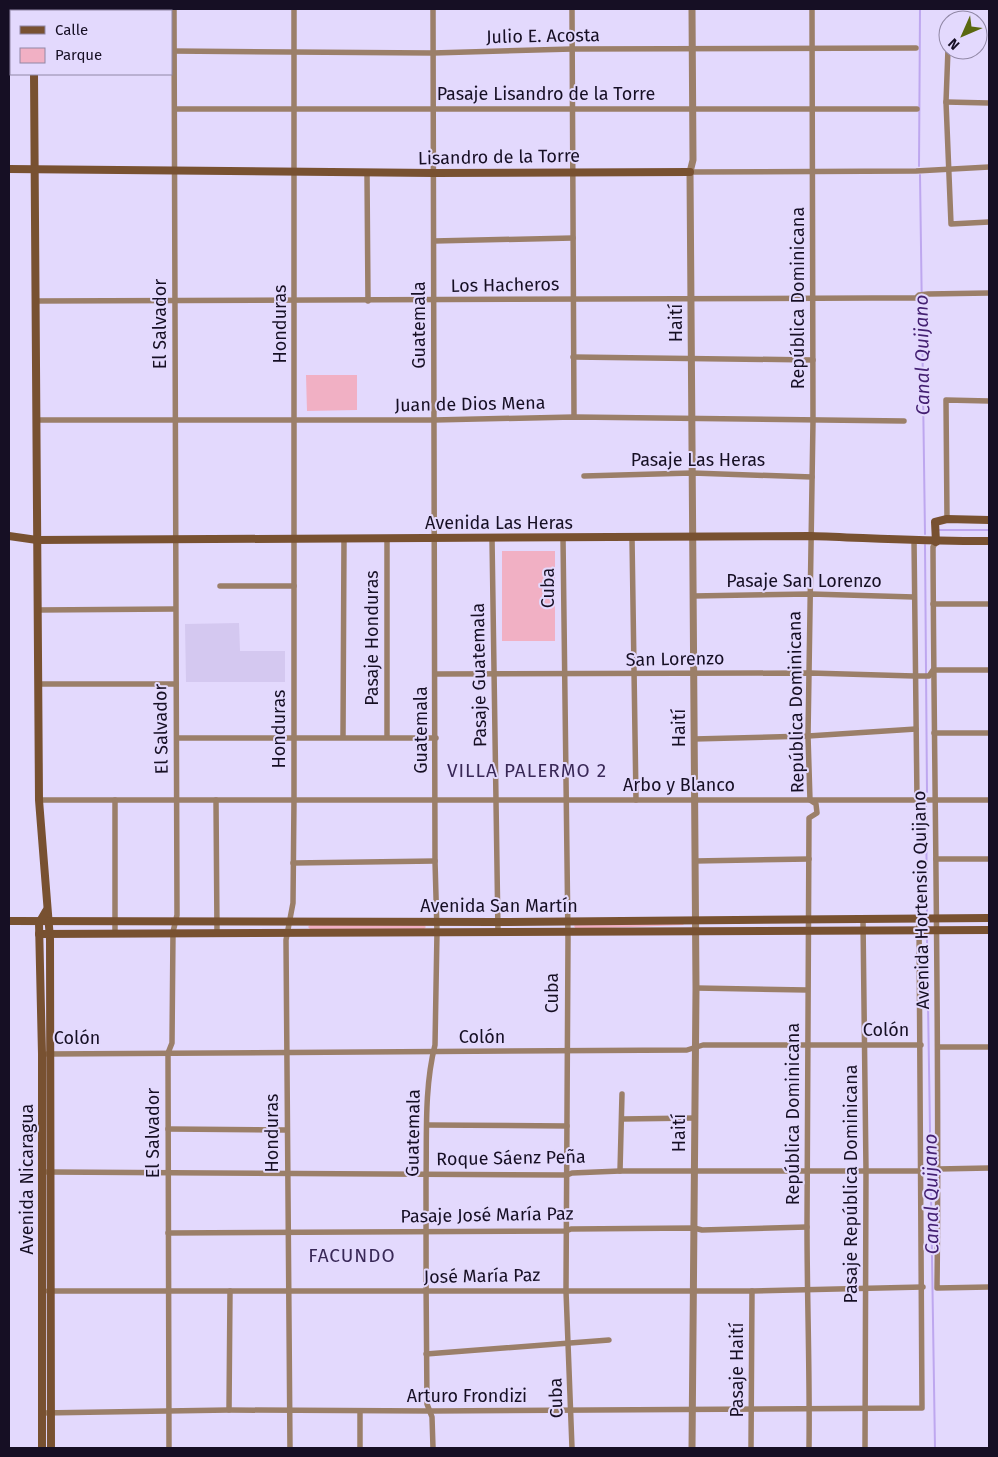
<svg xmlns="http://www.w3.org/2000/svg" width="998" height="1457" font-family="'Fira Sans',sans-serif">
<style>
.built{fill:#d4c8f0}
.green{fill:#f1b0c4}
.lines{fill:none;stroke-linecap:round;stroke-linejoin:round}
.stream{stroke:#bea7ef;stroke-width:2}
.minor{stroke:#9b7f69;stroke-width:5.5}
.tertiary{stroke:#9b7f69;stroke-width:7}
.secondary{stroke:#785131;stroke-width:8}
.labels{text-anchor:middle;dominant-baseline:central;stroke-width:4;stroke-linejoin:round;paint-order:stroke}
.street-label{font-size:18px;fill:#160f24;stroke:#e3d9fd}
.water-label{font-size:19px;font-style:italic;fill:#442072;stroke:#e3d9fd}
.neighbourhood-label{font-size:19px;letter-spacing:1px;fill:#392857;stroke:#e3d9fd}
</style>
<rect width="100%" height="100%" fill="#e3d9fd"/>
<path class="built" d="M239,623L240,651H285V682H186L185,624Z"/>
<g class="green">
<path d="M306,375H357V410L307,411Z"/>
<rect x="502" y="551" width="53" height="90"/>
<path d="M576,924H683L684,925L576,929L574,926Z"/>
<path d="M310,925H424L426,927L424,929H310L308,927Z"/>
</g>
<g class="lines">
<g class="stream">
<path d="M919,166L920,9"/>
<path d="M920,175L925,534"/>
<path d="M937,530H989"/>
<path d="M925,545L927,792"/>
<path d="M926,806L927,913"/>
<path d="M927,939L935,1448"/>
</g>
<g class="minor">
<path d="M572,9L574,417"/>
<path d="M948,49L946,102L951,224L989,222"/>
<path d="M171,51L433,53L572,49L916,48"/>
<path d="M946,102L989,103"/>
<path d="M176,109H917"/>
<path d="M690,172L916,171L989,167"/>
<path d="M367,173L368,301"/>
<path d="M434,241L573,238"/>
<path d="M35,301L872,298H916L919,295L928,294L989,293"/>
<path d="M573,357L813,360"/>
<path d="M36,420H434L574,417L904,421"/>
<path d="M584,476L692,473L812,477"/>
<path d="M947,519L946,400L989,401"/>
<path d="M492,538L498,932"/>
<path d="M563,538L568,939L566,1291L572,1448"/>
<path d="M632,538L636,800"/>
<path d="M914,539L917,800"/>
<path d="M936,542L933,547C934,794 940,1041 937,1288L989,1287"/>
<path d="M220,586H294"/>
<path d="M693,596L811,594L914,597"/>
<path d="M933,604H989"/>
<path d="M37,610L175,609"/>
<path d="M436,674L810,673L914,676H929L933,670H989"/>
<path d="M38,684H176"/>
<path d="M934,733H989"/>
<path d="M343,736L344,539"/>
<path d="M387,737V539"/>
<path d="M177,738H436"/>
<path d="M694,739L808,736L916,729"/>
<path d="M39,800H989"/>
<path d="M216,800L217,932"/>
<path d="M936,859H989"/>
<path d="M695,861L809,859"/>
<path d="M293,863L435,861"/>
<path d="M863,920L866,1170L865,1448"/>
<path d="M115,933V800"/>
<path d="M696,988L807,990"/>
<path d="M938,1047H989"/>
<path d="M47,1054L687,1050L703,1045H921"/>
<path d="M622,1119L695,1118"/>
<path d="M427,1125L567,1126"/>
<path d="M168,1129L286,1130"/>
<path d="M938,1169L989,1168"/>
<path d="M620,1171L622,1094"/>
<path d="M47,1172L567,1175L572,1173L620,1171H921"/>
<path d="M168,1233L566,1231L571,1229L694,1228L702,1230L807,1227"/>
<path d="M48,1291H752L923,1287"/>
<path d="M426,1354L609,1340"/>
<path d="M229,1410L230,1291"/>
<path d="M360,1411V1448"/>
<path d="M42,1413L229,1410L430,1411L922,1408L919,920"/>
<path d="M169,1448L168,1053L172,1043L173,932L177,915L174,9"/>
<path d="M290,1448L286,940L293,903L294,800V9"/>
<path d="M433,1448L432,1417L427,1404C426,1330 426,1255 426,1181C427,1136 424,1088 435,1045L437,932L435,861L433,9"/>
<path d="M751,1448L752,1291"/>
<path d="M809,1448C810,1374 807,1300 807,1226C808,1090 808,954 809,818L817,813L816,804L810,800L808,736L813,421L812,9"/>
</g>
<path class="tertiary" d="M692,1448L696,988L690,172L693,160L692,9"/>
<g class="secondary">
<path d="M33,9V11"/>
<path d="M34,74L39,800L50,939L51,1448"/>
<path d="M9,169L434,173L690,172"/>
<path d="M9,536L37,540L811,536C871,538 930,542 989,541"/>
<path d="M936,542L935,522L947,519L989,520"/>
<path d="M9,921L498,922L989,918"/>
<path d="M39,934L989,930"/>
<path d="M42,1448V1054L39,923L46,911"/>
</g>
</g>
<g class="labels">
<g class="street-label">
<text transform="translate(543 36) rotate(-1)">Julio E. Acosta</text>
<text x="546" y="94">Pasaje Lisandro de la Torre</text>
<text transform="translate(499 157) rotate(-1)">Lisandro de la Torre</text>
<text transform="translate(505 285) rotate(-1)">Los Hacheros</text>
<text transform="translate(798 298) rotate(-90)">República Dominicana</text>
<text transform="translate(676 323) rotate(-90)">Haití</text>
<text transform="translate(160 324) rotate(-90)">El Salvador</text>
<text transform="translate(280 324) rotate(-90)">Honduras</text>
<text transform="translate(419 325) rotate(-90)">Guatemala</text>
<text transform="translate(470 404) rotate(-1)">Juan de Dios Mena</text>
<text x="698" y="460">Pasaje Las Heras</text>
<text x="499" y="523">Avenida Las Heras</text>
<text x="804" y="581">Pasaje San Lorenzo</text>
<text transform="translate(548 588) rotate(-90)">Cuba</text>
<text transform="translate(372 638) rotate(-90)">Pasaje Honduras</text>
<text transform="translate(675 659) rotate(-1)">San Lorenzo</text>
<text transform="translate(479 675) rotate(-91)">Pasaje Guatemala</text>
<text transform="translate(796 702) rotate(-91)">República Dominicana</text>
<text transform="translate(679 728) rotate(-90)">Haití</text>
<text transform="translate(161 729) rotate(-91)">El Salvador</text>
<text transform="translate(279 729) rotate(-90)">Honduras</text>
<text transform="translate(421 730) rotate(-90)">Guatemala</text>
<text x="679" y="785">Arbo y Blanco</text>
<text transform="translate(921 900) rotate(-91)">Avenida Hortensio Quijano</text>
<text x="499" y="906">Avenida San Martín</text>
<text transform="translate(552 993) rotate(-90)">Cuba</text>
<text x="886" y="1030">Colón</text>
<text x="482" y="1037">Colón</text>
<text x="77" y="1038">Colón</text>
<text transform="translate(793 1114) rotate(-90)">República Dominicana</text>
<text transform="translate(153 1133) rotate(-90)">El Salvador</text>
<text transform="translate(272 1133) rotate(-90)">Honduras</text>
<text transform="translate(413 1133) rotate(-89)">Guatemala</text>
<text transform="translate(679 1133) rotate(-90)">Haití</text>
<text transform="translate(511 1158) rotate(-1)">Roque Sáenz Peña</text>
<text transform="translate(27 1179) rotate(-90)">Avenida Nicaragua</text>
<text transform="translate(851 1184) rotate(-90)">Pasaje República Dominicana</text>
<text transform="translate(487 1215) rotate(-1)">Pasaje José María Paz</text>
<text transform="translate(482 1276) rotate(-1)">José María Paz</text>
<text transform="translate(737 1370) rotate(-90)">Pasaje Haití</text>
<text x="467" y="1396">Arturo Frondizi</text>
<text transform="translate(556 1398) rotate(-92)">Cuba</text>
</g>
<g class="water-label">
<text transform="translate(922 355) rotate(-91)">Canal Quijano</text>
<text transform="translate(931 1194) rotate(-91)">Canal Quijano</text>
</g>
<g class="neighbourhood-label">
<text x="527" y="770">VILLA PALERMO 2</text>
<text x="352" y="1255">FACUNDO</text>
</g>
</g>
<rect width="998" height="1457" fill="none" stroke="#160f24" stroke-width="20"/>
<rect x="10" y="10" width="162" height="65" fill="#e3d9fd" stroke="#9188a6"/>
<rect x="20" y="26" width="25" height="8" fill="#785131" stroke="#9188a6"/>
<text x="55" y="35" font-size="15" fill="#160f24">Calle</text>
<rect x="20" y="48" width="25" height="15" fill="#f1b0c4" stroke="#9188a6"/>
<text x="55" y="60" font-size="15" fill="#160f24">Parque</text>
<g transform="translate(963 35) rotate(225)"><circle r="24" fill="#e3d9fd" stroke="#9188a6"/>
<path d="M0-4L9 19L0 12L-9 19Z" fill="#5a680f"/>
<text y="-8" font-size="14" font-weight="bold" text-anchor="middle" fill="#160f24">N</text>
</g>
</svg>
